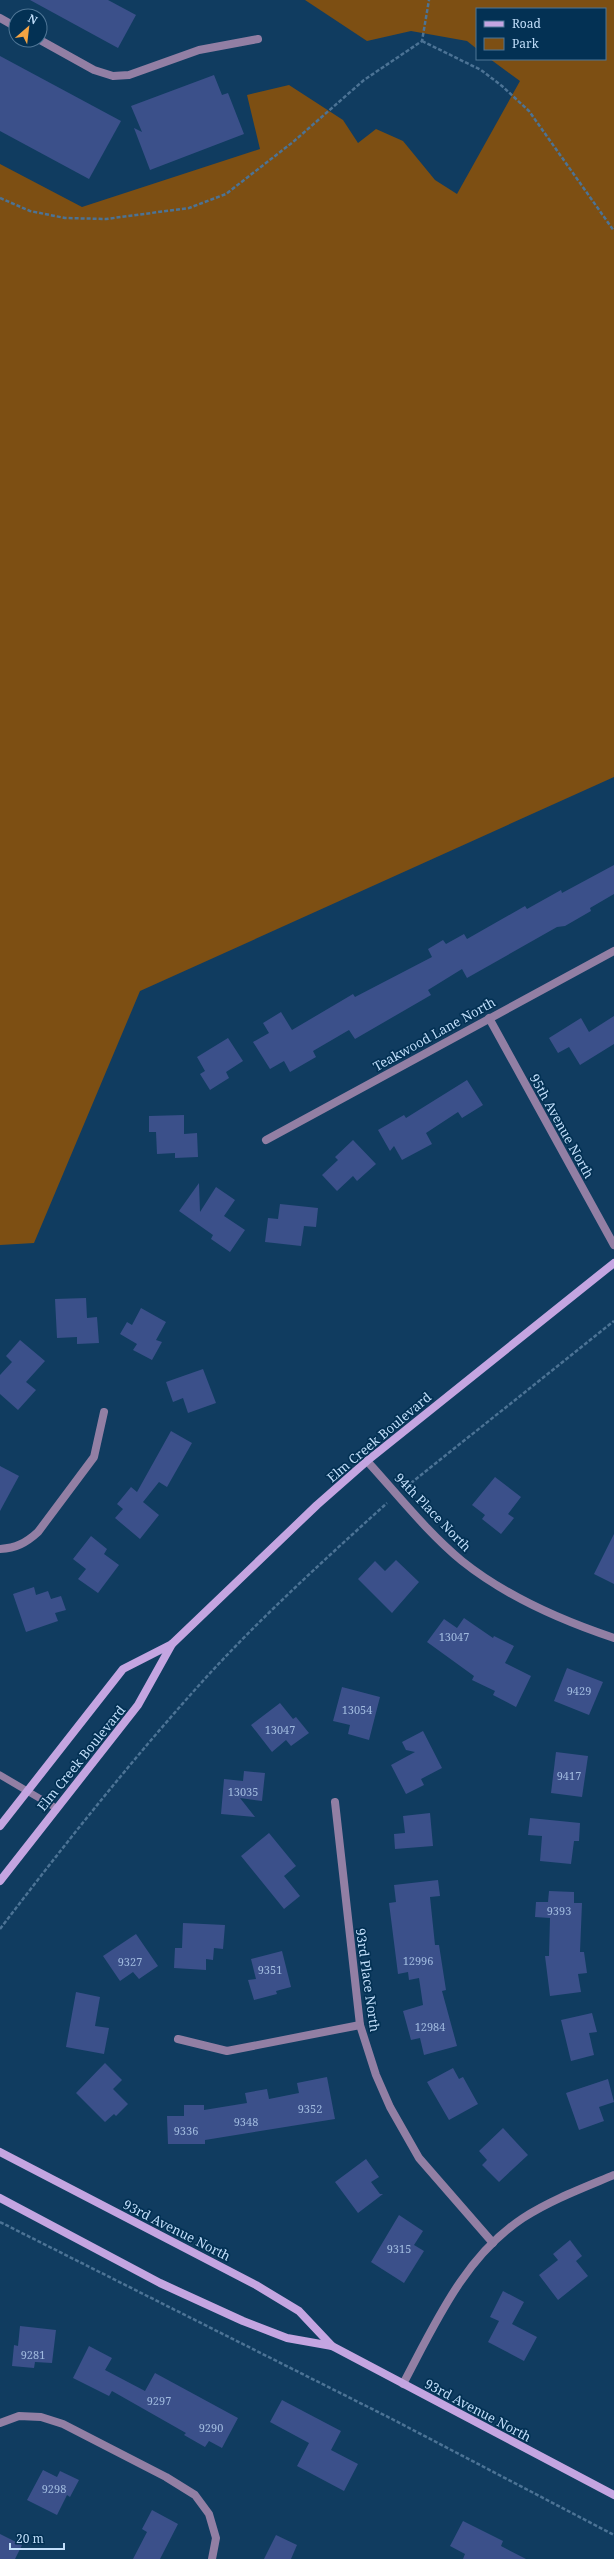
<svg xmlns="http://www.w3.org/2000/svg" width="614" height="2559" font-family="'Noto Serif',serif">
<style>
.green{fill:#7d4f13}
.building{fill:#3b508a}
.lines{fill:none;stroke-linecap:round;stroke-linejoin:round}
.path{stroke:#4c7395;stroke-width:2.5;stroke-dasharray:4 2;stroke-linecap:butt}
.lane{stroke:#927fa4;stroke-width:7}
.street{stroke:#927fa4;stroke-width:8}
.secondary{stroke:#c4a5e1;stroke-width:8}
.labels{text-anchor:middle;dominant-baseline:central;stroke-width:3.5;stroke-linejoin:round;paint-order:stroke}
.number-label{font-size:11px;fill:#a0bade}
.street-label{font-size:13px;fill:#c1defa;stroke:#033154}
</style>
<rect width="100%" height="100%" fill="#103c60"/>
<path class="green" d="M305,0H614V777L140,991L34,1243L0,1245V164L82,207L260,149L247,95L289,85L343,120L358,143L376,129L403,141L435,180L457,194L520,81L490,59H605V9H477V49L467,41L411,31L367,41Z"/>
<g class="building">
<path d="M30,0H108L136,15L118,48Z"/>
<path d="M0,56L121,121L89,179L0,131Z"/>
<path d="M214,75L222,95L228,93L244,134L150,170L134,128L142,132L131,106Z"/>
<path d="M614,865V894L590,908L591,911L565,926L557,927L467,978L462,969L428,990L431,995L355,1039L349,1030L313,1051L316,1057L290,1072L284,1061L270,1069L253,1042L269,1033L263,1023L281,1012L292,1030L353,994L355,997L432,957L428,949L443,940L446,944L464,934L467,939L525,906L527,909L561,890L562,893Z"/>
<path d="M614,1016V1044L580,1065L569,1047L558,1053L549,1038L581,1018L589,1032Z"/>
<path d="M228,1038L243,1061L226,1072L229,1078L210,1090L200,1074L205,1071L197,1057Z"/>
<path d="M467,1080L483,1105L462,1118L458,1112L426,1133L432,1144L402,1160L394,1146L390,1151L378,1130L404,1115L406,1118Z"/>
<path d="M184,1115V1134L197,1133L198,1157L175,1158V1153L157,1154L156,1132H149V1116Z"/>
<path d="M353,1140L376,1164L357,1181L353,1176L337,1191L322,1175L338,1160L335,1157Z"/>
<path d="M199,1183L200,1212L216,1187L235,1200L224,1216L245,1230L230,1252L211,1239L213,1235L179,1211Z"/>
<path d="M280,1204L318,1208L316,1227L304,1226L301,1246L265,1242L268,1218L278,1219Z"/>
<path d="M86,1298L87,1318L97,1317L99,1343L77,1344V1337L57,1338L55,1299Z"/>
<path d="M141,1308L166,1322L156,1340L162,1342L152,1360L133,1350L137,1344L120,1334L127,1322L132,1325Z"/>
<path d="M20,1340L45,1361L26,1382L36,1390L18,1410L0,1394V1375L12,1362L6,1356Z"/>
<path d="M203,1369L216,1403L188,1413L183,1398L173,1402L166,1382Z"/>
<path d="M171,1431L192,1443L167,1487L159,1482L143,1502L159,1515L140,1539L115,1518L123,1509L117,1504L131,1487L137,1492Z"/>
<path d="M0,1466L19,1476L0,1511Z"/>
<path d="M495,1477L521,1497L508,1514L514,1518L501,1534L482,1519L485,1515L472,1505Z"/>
<path d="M614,1534V1584L594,1574Z"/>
<path d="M91,1536L107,1549L104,1554L119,1565L98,1593L78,1579L86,1569L73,1559Z"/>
<path d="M396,1560L419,1582L392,1613L358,1579L375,1561L385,1571Z"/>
<path d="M34,1587L36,1595L48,1591L51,1599L61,1596L66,1610L55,1613L58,1621L26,1632L13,1594Z"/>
<path d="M464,1618L493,1638L494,1636L514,1646L505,1663L531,1676L516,1707L493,1695L495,1691L472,1680L474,1676L427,1642L444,1619L457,1628Z"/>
<path d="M567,1668L603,1682L589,1715L554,1701Z"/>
<path d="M342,1687L380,1697L369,1740L348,1734L350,1725L333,1721Z"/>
<path d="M280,1703L293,1719L296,1717L309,1733L291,1746L286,1740L272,1752L251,1725Z"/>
<path d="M423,1731L442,1768L421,1779L424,1785L406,1794L391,1765L415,1752L406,1750L402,1742Z"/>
<path d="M556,1752L588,1756L582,1797L551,1793Z"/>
<path d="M244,1771L265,1773L262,1801L240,1798L255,1817L221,1814L224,1779L243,1781Z"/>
<path d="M430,1813L433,1846L395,1849L394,1834L405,1833L403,1816Z"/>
<path d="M530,1818L580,1823L579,1841H574L571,1864L540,1861L542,1836L528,1835Z"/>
<path d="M269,1833L296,1866L284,1876L300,1896L284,1909L241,1856Z"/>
<path d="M438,1880L440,1896L430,1897L435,1945H439L446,1990L442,1991L457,2046L424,2055L420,2038L411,2040L403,2011L423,2005L419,1978L409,1980L408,1972L398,1974L389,1903L396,1902L394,1885Z"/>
<path d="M549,1891L574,1892V1903H582L580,1952H584L587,1973L578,1974L581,1992L550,1996L545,1956H549L550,1918L535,1917L536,1902H548Z"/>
<path d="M183,1923L225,1925L223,1949L214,1948L213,1960L206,1959V1970L174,1968L175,1948H182Z"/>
<path d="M136,1934L158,1966L139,1979L133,1972L120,1981L103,1956Z"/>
<path d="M282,1951L291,1987L276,1991L277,1994L254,2000L248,1980L256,1979L251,1959Z"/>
<path d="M76,1992L100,1997L95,2026L109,2028L104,2054L66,2047Z"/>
<path d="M592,2013L597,2032L589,2033L594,2055L571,2061L561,2020Z"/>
<path d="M105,2063L122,2080L113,2089L128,2104L116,2116L114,2114L105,2122L76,2093Z"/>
<path d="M453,2068L459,2079L463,2077L478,2104L449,2120L427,2082Z"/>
<path d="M327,2077L335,2119L205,2140V2144H168L167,2116H184V2105H204V2110L247,2103L245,2093L267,2089L269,2099L299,2093L297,2083Z"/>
<path d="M608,2079L614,2102L599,2107L604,2121L579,2130L566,2093Z"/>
<path d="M503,2128L528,2155L499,2182L482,2165L487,2160L479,2151Z"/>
<path d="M366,2159L379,2177L371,2182L380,2194H383L358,2213L335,2182Z"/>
<path d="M399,2215L423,2231L414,2245L424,2251L404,2283L371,2262Z"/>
<path d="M570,2240L582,2256L576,2261L588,2276L558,2300L539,2275L558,2260L553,2254Z"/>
<path d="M503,2291L524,2302L512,2324L537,2337L524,2361L488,2342L499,2321L490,2317Z"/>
<path d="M20,2326L56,2330L52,2363L35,2362L34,2368L12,2366L14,2345L18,2346Z"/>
<path d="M89,2346L112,2358L105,2370L145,2391L155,2373L238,2418L222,2448L209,2441L205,2447L184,2435L186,2433L112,2391L109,2396L73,2378Z"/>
<path d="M282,2400L341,2431L331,2450L358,2464L344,2491L297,2466L309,2443L270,2422Z"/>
<path d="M43,2470L57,2477L60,2471L79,2480L70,2497L67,2495L57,2515L27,2500Z"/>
<path d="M152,2510L178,2524L160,2559H133L147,2532L142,2529Z"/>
<path d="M463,2521L503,2541L501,2546L526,2559H463L465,2554L450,2546Z"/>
<path d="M0,2534L22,2545L15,2559H0Z"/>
<path d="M276,2535L297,2545L291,2559H264Z"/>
</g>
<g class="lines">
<g class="path">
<path d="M422,41L481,70L502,86L529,111L614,231"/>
<path d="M0,198L30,211L65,218L106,219L189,208L226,194L293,142L364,80L422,41L429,0"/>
<path d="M406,1487L614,1321"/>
<path d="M0,1929C64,1845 130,1762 201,1683C259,1619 323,1561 387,1503"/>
<path d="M0,2222L392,2419L614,2535"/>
</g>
<path class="lane" d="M0,1775L56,1808"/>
<g class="street">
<path d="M0,18L16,27"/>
<path d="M40,40L94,70L113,76L129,75L199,50L258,39"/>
<path d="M489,1018L614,1245"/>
<path d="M266,1140L614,951"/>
<path d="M367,1461C398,1495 427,1532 462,1561C507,1597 560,1620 614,1638"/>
<path d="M0,1549C16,1548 26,1543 38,1532L94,1457L104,1412"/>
<path d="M335,1802L360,2025L376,2075L390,2107L419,2158L493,2243"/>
<path d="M178,2039L227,2051L360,2025"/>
<path d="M403,2384C435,2324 464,2257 523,2218C551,2200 583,2188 614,2175"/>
<path d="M0,2423L19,2416L41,2417L63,2424L166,2477L195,2495L209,2514L216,2538L212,2559"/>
</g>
<g class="secondary">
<path d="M0,1826L123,1669L172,1644L317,1505L367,1461L614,1263"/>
<path d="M0,1881L138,1705L172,1644"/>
<path d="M0,2152L256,2285L299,2311L332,2346"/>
<path d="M0,2198L160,2283L243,2321L287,2338L332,2346L614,2495"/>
</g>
</g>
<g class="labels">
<g class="number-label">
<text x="454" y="1636">13047</text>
<text x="579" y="1690">9429</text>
<text x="357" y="1709">13054</text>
<text x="280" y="1729">13047</text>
<text x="569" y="1775">9417</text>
<text x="243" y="1791">13035</text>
<text x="559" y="1910">9393</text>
<text x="418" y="1960">12996</text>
<text x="130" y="1961">9327</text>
<text x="270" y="1969">9351</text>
<text x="430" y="2026">12984</text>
<text x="310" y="2108">9352</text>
<text x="246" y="2121">9348</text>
<text x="186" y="2130">9336</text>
<text x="399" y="2248">9315</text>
<text x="33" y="2354">9281</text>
<text x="159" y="2400">9297</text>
<text x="211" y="2427">9290</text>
<text x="54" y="2488">9298</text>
</g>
<g class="street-label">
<text transform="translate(434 1034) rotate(-29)">Teakwood Lane North</text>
<text transform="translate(562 1126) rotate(61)">95th Avenue North</text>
<text transform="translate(379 1437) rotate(-40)">Elm Creek Boulevard</text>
<text transform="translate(433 1512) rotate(46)">94th Place North</text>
<text transform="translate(81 1758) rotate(-51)">Elm Creek Boulevard</text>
<text transform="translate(368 1980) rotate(82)">93rd Place North</text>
<text transform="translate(177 2230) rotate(27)">93rd Avenue North</text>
<text transform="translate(478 2410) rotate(28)">93rd Avenue North</text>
</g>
</g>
<rect x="476" y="8" width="130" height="52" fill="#033154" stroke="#4f7696"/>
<rect x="484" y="21" width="20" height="6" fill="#c4a5e1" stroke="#4f7696"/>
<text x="512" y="28" font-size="12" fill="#c1defa">Road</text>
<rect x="484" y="38" width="20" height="12" fill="#7d4f13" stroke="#4f7696"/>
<text x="512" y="48" font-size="12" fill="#c1defa">Park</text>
<g transform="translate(28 28) rotate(28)"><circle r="19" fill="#033154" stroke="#4f7696"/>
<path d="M0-3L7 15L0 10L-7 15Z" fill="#f4a443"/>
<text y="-6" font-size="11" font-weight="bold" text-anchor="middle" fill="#c1defa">N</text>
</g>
<path d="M10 2543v6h54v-6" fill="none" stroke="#c1defa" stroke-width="2"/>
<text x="16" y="2543" font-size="12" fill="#c1defa" stroke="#033154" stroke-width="3" paint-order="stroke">20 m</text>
</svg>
